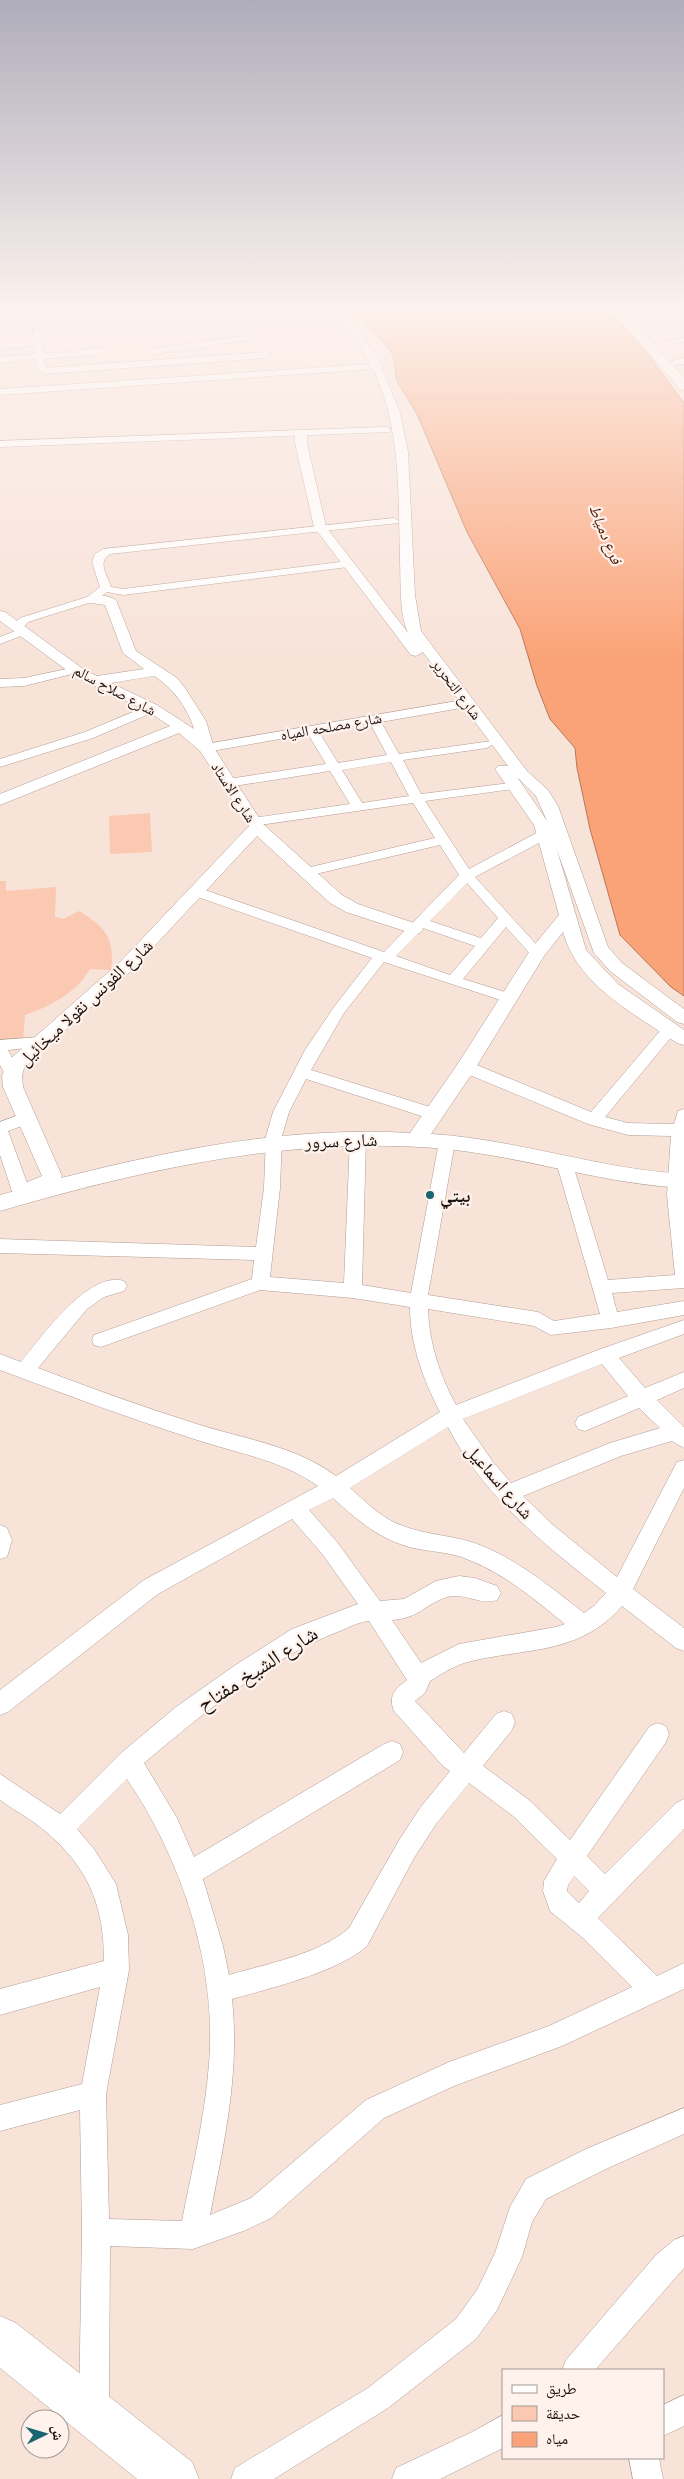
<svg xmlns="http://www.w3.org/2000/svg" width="684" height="2479" font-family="Ubuntu,'Noto Naskh Arabic',sans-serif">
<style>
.green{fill:#fbc9b1}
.water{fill:#faa378;stroke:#b67758}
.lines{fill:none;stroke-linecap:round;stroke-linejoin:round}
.minor-casing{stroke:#b19d94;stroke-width:1}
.tertiary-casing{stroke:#b19d94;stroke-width:1}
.secondary-casing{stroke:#b19d94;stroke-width:1}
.trunk-casing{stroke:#b19d94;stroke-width:1}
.minor{fill:#fff;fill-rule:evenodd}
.tertiary{fill:#fff;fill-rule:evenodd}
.secondary{fill:#fff;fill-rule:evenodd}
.trunk{fill:#fff;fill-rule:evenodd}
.poi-dot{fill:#1a6670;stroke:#fff2ec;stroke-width:2}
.labels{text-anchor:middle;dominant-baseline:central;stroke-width:4.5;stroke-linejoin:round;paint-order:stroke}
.far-street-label{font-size:15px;fill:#18110d;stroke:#fff2ec}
.far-water-label{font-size:16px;font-style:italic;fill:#511d00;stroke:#fff2ec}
.street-label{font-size:18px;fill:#18110d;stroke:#fff2ec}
.poi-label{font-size:18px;font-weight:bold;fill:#18110d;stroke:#fff2ec;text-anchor:start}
.near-street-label{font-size:21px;fill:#18110d;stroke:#fff2ec}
</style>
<rect width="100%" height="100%" fill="#f8e3d9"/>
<g class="green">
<path d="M150,813L152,852L110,854L109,816Z"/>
<path d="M0,881H6V891L56,887L55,917L63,919L79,911C106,927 115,939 111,970L90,969C76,993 51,1006 25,1015L23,1039L0,1041Z"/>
</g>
<path class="water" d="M351,310H608L647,353L684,403V996L671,987L620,935L590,829L577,768L575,748L550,719L537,686L520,629L467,532L417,414L397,381L393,355L385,344Z"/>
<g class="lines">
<defs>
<g id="minor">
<path d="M623,310H633L626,313Z"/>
<path d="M33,329L40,331L43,354L101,348L105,351L101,354L44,359L46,368L266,352L270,355L266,358L44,374L37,369L36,359L0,363V357L35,354L34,346L0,348V344L33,341Z"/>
<path d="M252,335L256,337L255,339L155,354L151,351L155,348Z"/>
<path d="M684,338V342L658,346L654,344Z"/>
<path d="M684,358V364L673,365L669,362Z"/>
<path d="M387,427L390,428V432L0,447V441Z"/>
<path d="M394,518L399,521L398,523L110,554C97,562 107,575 111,587L123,589L348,561L353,564L348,567L123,595L107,592L95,601L28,622L22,629L26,630V634L0,644V637L15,631L10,628L20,618L87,597L100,587L92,562L95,554L103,549Z"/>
<path d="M76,667L80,668V672L24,686L0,687V679L24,678Z"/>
<path d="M457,701L461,702L463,705L461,708L381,722L399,754L491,741L493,744L487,748L403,760L421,794L518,782L519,785L513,789L425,801L469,869L540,831H550L552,834L550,837L475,877L544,953L537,958L532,956L506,927L463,979L515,995L518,998L515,1001L510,1003L384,962L344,1013L311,1070L440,1110L442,1114L440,1118L434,1120L306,1079L289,1112L282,1136L280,1188L270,1277L344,1283L350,1138L352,1134H364L366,1138L362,1285L411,1293L439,1142L441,1138H453L455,1142L428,1295L538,1312L554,1321L600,1314L557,1165L559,1161L565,1159L571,1161L573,1165L608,1280L675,1275L667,1195L671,1136L628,1135L588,1124L460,1071L458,1067L460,1063H472L591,1112L665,1025H675L678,1029L605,1117L628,1123L674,1124L678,1111L684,1109V1288L612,1293L617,1312L684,1301V1315L611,1328L551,1335L534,1326L428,1309C429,1343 440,1376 456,1405L598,1350L684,1320V1334L619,1358L645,1388L684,1372V1388L657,1400L684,1427V1448L672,1441L621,1456L523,1496L553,1525L617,1577L677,1462L684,1460V1488L633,1589L684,1628V1651L676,1648L622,1606C578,1657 522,1647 464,1663C452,1667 440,1675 430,1681L425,1693L415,1701L464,1753L496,1714L504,1711L512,1714L515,1722L512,1730L483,1766L529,1800L570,1840L650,1726L658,1723L666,1726L669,1734L666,1742L587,1856L605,1874L676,1803L684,1799V1829L598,1918L657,1976L684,1963V1989L562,2046L454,2086L384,2118L271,2218L246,2230L193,2249L110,2246L109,2408L104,2418L94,2423L84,2418L79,2408L82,2232L80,2110L0,2131V2105L82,2084L100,1987L0,2015V1989L104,1961C104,1910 91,1873 53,1838C38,1823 17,1812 0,1800V1774L60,1814L121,1753L176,1707L234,1666L292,1629L358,1604L323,1555L292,1519L158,1594L8,1712L0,1715V1690L144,1580L318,1486C282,1460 236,1453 194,1439C129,1418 64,1394 0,1370V1354L21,1362C41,1338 88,1270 124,1281L127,1286L124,1291L104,1297L87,1309L38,1368C90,1388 143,1407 197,1424C244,1439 296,1446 336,1476L440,1412C423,1379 410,1344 410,1307L353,1298L260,1290L101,1347L94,1345L92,1340L94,1335L252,1279L254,1260L0,1253V1239L256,1247L264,1188L266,1136L273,1112L305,1050L334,1007L372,958L192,895L190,892L192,889H202L384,952L459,875L440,845L307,876L302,875L300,872L302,869L435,838L413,803L253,826L248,825L246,822L253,818L350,804L330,771L228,787L222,783L228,779L326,764L308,734L206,752L200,748L206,744ZM370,723L387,755L338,763L319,732ZM391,762L409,796L362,803L342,770ZM467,883L498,918L481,938L430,921ZM423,928L475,946L450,975L396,956ZM602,1364L628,1396L578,1417L575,1423L578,1429L585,1431L639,1408L660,1428L610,1443L511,1483L493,1462L463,1419ZM448,1427C483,1496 546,1546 606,1593L594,1606L584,1613C553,1589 522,1563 485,1547C458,1535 429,1536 403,1526C382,1519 366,1502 350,1488ZM333,1498C357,1520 380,1540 413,1548C432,1552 452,1552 469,1560C505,1574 535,1600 565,1624L556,1627L459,1644L421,1663L392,1620C420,1618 425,1604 447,1597C464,1592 482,1606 497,1600L501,1593L497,1586L475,1578L459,1576L436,1581L404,1599L380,1601L337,1542L309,1510ZM369,1621L407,1680C395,1689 388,1696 394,1711L443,1766L450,1771L420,1808L398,1842L349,1928C320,1954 266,1964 229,1975L223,1946L203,1879L400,1760L403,1752L400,1744L392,1741L384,1744L194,1857L177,1818L144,1763C204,1713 267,1659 340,1631C349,1627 359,1622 369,1621ZM127,1779C182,1860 217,1966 209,2064C205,2117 192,2169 182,2221L109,2219L106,2094L129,1970L128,1935L116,1884L94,1849L77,1829ZM469,1783L513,1816L557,1859L544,1881L543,1891L550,1911L583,1938L632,1987L549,2026L449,2062L366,2100L251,2198L210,2215C224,2143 240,2073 232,1999C271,1988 338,1972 367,1946L414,1858L436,1824ZM574,1876L589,1891L579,1903L567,1891L568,1885Z"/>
<path d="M152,704L156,705L158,708L156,711L93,738L0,767V759L85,732Z"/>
<path d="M40,1037L45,1038L48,1042L45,1046L8,1050L21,1075L19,1079H7L0,1065V1040Z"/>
<path d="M27,1112L33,1114L35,1118L33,1122L8,1131L30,1191L27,1195L21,1197L15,1195L12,1191L0,1155V1122Z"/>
<path d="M0,1525L7,1528L12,1540L7,1557L0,1559Z"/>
<path d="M684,2108V2134L606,2169L546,2199L532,2222L522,2257L497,2310L476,2339L388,2408L274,2479H231L235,2468L368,2388L456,2319L477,2290L495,2253L510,2207L526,2179L586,2149Z"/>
<path d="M684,2236V2268L595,2370H562L566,2360L656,2255L674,2240Z"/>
<path d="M684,2395V2426L663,2436V2405Z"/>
<path d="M503,2415V2448L440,2479H392L396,2468L472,2432Z"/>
<path d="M629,2458H659L663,2479H633Z"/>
</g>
<path id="tertiary" d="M333,310H343L378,358L400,413L408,452L415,595L421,631L527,771L548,790L558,806L608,947L622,963L684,1009V1024L677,1022L610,971L594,953L557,850L586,950L618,984L684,1030V1045L677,1043C635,1014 578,986 563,932L544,956L473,1072L431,1134C516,1139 598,1169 684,1174V1188C603,1184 526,1157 446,1149C294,1135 145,1169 0,1211V1195L22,1189L25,1183L42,1176L3,1087L2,1076L9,1060L121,961L249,826L200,751L179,733L0,805V794L170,726L147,711L76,677L0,621V611L5,612L86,671L97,676L144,669L123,653L105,605L86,602L84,599C91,592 108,595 116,600L136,651L177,678L185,688L206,721L214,748L263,824L342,895L358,904L420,925L423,929L420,933L414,934L346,912L330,903L257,836L133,969L24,1068L22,1076L23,1087L62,1176L61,1178C175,1149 292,1126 410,1133L459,1062L531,949L559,915L534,825L495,769L498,766H508L423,652L416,656L411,655L314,527L295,443V433L301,430L307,433V443L326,527L409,634C399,618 401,581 400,562C398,497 402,429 373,369L0,395V389L370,364L358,341ZM154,676C172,687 188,708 194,729L157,705L111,683ZM517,777L536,796L547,821Z"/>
<path id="secondary" d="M612,310H624L684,378V390L680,389Z"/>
<path id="trunk" d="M0,2316L16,2323L192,2462L199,2479H137L0,2368Z"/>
</defs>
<use href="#minor" class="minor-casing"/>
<use href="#tertiary" class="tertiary-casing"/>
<use href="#secondary" class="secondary-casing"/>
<use href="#trunk" class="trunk-casing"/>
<use href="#minor" class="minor"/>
<use href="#tertiary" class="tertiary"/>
<use href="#secondary" class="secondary"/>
<use href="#trunk" class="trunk"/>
</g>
<linearGradient id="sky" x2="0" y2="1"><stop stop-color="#afadbb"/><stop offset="0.47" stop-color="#fcf2ee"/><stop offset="1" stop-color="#fcf2ee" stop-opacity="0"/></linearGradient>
<rect width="684" height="657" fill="url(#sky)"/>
<circle class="poi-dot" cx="430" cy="1195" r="5"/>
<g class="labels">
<g class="far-street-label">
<text transform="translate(457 689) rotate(53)">شارع التحرير</text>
<text transform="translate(115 690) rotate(28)">شارع صلاح سالم</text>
<text transform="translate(331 726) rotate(-10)">شارع مصلحه المياه</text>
<text transform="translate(234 792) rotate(57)">شارع الاستاد</text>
</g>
<g class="far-water-label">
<text transform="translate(606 534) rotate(68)">فرع دمياط</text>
</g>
<g class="street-label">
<text transform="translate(85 1002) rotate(-43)">شارع الفونس نقولا ميخائيل</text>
<text transform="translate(341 1140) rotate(-2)">شارع سرور</text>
<text transform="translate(500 1481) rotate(49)">شارع اسماعيل</text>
</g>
<g class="poi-label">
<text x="440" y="1195">بيتي</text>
</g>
<g class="near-street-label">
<text transform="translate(257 1668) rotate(-33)">شارع الشيخ مفتاح</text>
</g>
</g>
<rect x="502" y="2369" width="162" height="90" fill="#fff2ec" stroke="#a39893"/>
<rect x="512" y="2385" width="25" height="8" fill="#ffffff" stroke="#a39893"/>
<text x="546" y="2394" font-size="15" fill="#18110d">طريق</text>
<rect x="512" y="2406" width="25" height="15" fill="#fbc9b1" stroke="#a39893"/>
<text x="546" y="2419" font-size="15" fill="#18110d">حديقة</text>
<rect x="512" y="2432" width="25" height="15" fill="#faa378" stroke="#a39893"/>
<text x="546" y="2444" font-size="15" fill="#18110d">مياه</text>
<g transform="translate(45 2434) rotate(85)"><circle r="24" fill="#fff2ec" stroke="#a39893"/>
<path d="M0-4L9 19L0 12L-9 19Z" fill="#1a6670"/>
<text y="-8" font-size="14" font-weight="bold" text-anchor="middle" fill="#18110d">ش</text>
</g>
</svg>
